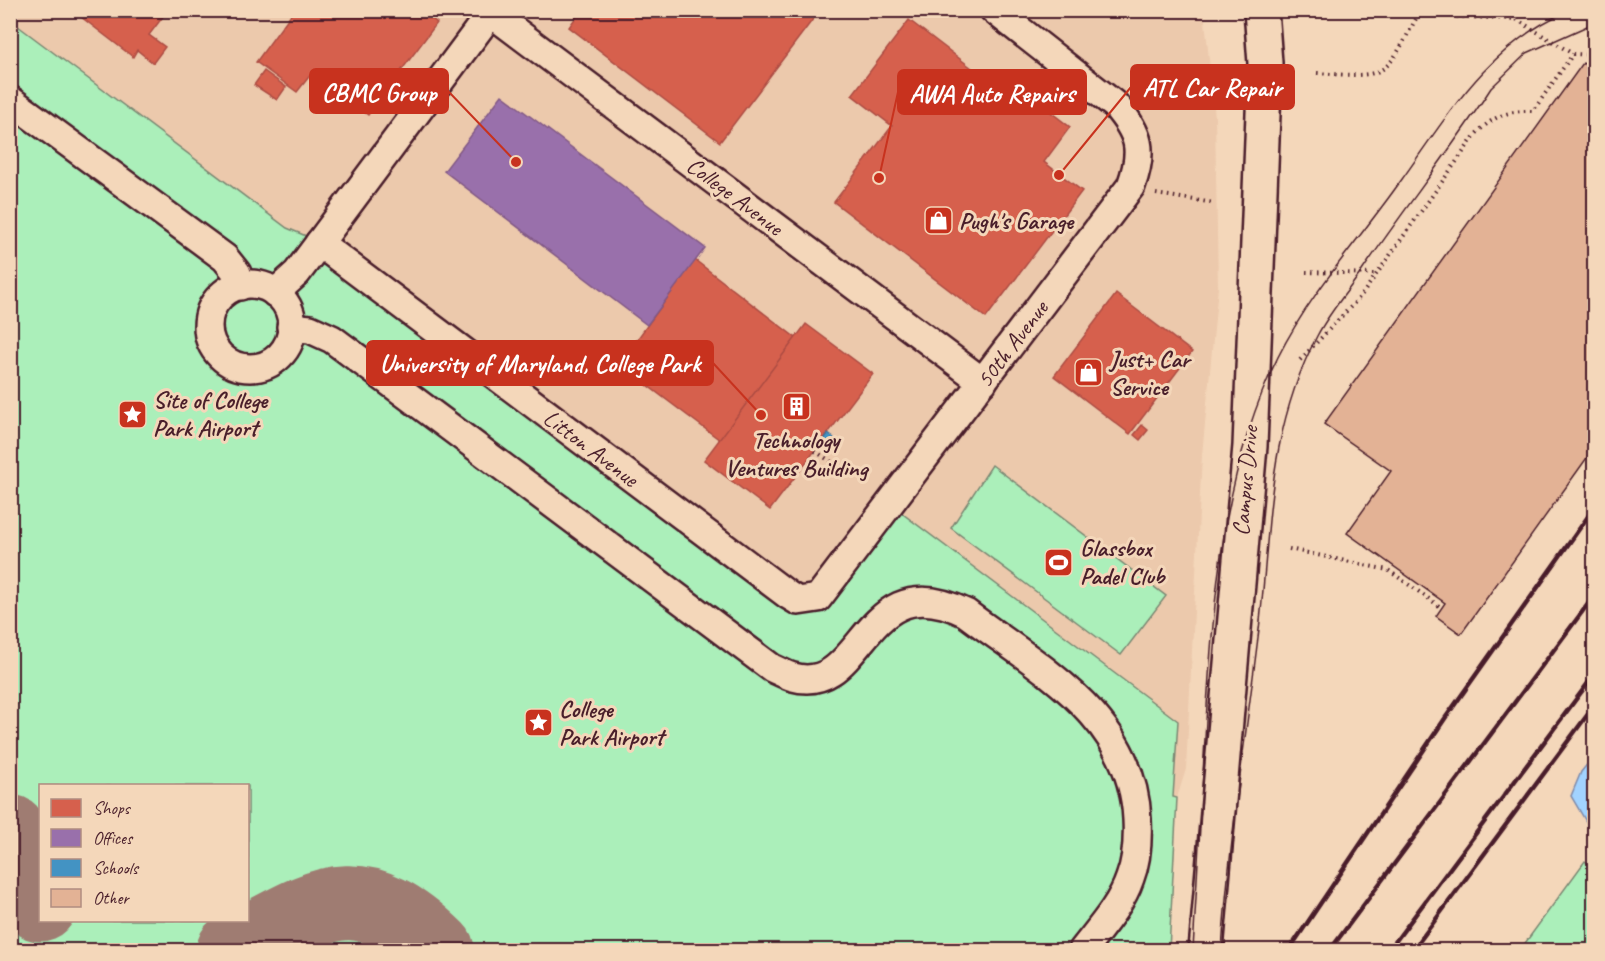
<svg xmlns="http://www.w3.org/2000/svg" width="1605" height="961" font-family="Caveat,sans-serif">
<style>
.built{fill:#ecc9ac}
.green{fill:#abefba;stroke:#7a8772;stroke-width:1.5;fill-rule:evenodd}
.water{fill:#a2d3ff;stroke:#7f8baa;stroke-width:1.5}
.shops{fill:#d6604d;stroke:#ac4c43;stroke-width:1.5}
.offices{fill:#9970ab;stroke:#815885;stroke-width:1.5}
.schools{fill:#4393c3;stroke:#457095;stroke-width:1.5}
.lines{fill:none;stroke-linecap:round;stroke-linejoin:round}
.taxiway{stroke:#9f7b72;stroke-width:75}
.building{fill:#e3b295;stroke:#4a1f2b;stroke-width:1.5}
.minor-casing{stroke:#4a1f2b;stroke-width:32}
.secondary-casing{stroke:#4a1f2b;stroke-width:38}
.path{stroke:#4a1f2b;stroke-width:4;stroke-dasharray:1.5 4.5;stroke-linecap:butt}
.minor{stroke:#f4d7ba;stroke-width:27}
.secondary{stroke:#f4d7ba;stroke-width:33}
.tram{stroke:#4a1f2b;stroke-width:1.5}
.rail{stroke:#4a1f2b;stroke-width:4.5}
.labels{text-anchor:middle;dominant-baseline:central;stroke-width:6;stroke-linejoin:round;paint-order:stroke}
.street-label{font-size:24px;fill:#4a1f2b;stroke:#f4d7ba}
.poi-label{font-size:24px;font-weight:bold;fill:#4a1f2b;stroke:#f4d7ba;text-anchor:start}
.leader{fill:none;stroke:#c8321e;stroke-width:2}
.callout-dot{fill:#c8321e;stroke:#f4d7ba;stroke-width:2}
.callout{fill:#c8321e;stroke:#c8321e;stroke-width:2}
.callout-label{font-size:26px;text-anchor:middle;font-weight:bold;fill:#fff}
</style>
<rect width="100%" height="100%" fill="#f4d7ba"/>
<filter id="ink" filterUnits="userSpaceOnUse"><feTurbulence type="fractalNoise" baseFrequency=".0167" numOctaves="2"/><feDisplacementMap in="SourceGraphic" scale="12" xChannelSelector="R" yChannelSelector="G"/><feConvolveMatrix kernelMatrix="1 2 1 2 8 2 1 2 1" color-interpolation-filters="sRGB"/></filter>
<g filter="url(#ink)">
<path class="built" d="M10,11H1204L1215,117L1218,287L1202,455L1186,769L1177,798L1156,794L846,642L11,80Z"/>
<g class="green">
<path d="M10,20L287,228L330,246L803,600L879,496L1178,721L1173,797L1177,798L1169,950H11ZM40,786H248V920H40Z"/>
<path d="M992,465L1166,596L1121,655L951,528Z"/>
<path d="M1585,861L1594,868V950H1520Z"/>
</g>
<path class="water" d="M1594,756V827L1588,825L1571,796L1581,772Z"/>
<g class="shops">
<path d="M72,10H168L149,35L165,47L153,63L137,50L133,57Z"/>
<path d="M294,10H421L437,23L368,115L312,73L297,92L256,62Z"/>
<path d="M581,10H820L720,142L569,27Z"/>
<path d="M909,20L1010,97L1018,87L1070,127L1044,162L1082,191L986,318L834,202L892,126L852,95Z"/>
<path d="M264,71L286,87L277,100L254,85Z"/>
<path d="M695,260L796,338L720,440L619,364Z"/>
<path d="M1116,294L1192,352L1130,434L1054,376Z"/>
<path d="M806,324L873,374L770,510L704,460Z"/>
<path d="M1142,425L1148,430L1140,440L1134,435Z"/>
</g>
<path class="offices" d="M502,95L705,248L647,325L444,171Z"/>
<path class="schools" d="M828,434L841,443L836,451L822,442Z"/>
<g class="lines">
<g class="taxiway">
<path d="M10,832L40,904"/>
<path d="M234,950C320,905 356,871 437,950"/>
</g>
</g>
<path class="building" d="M1583,63L1594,71V448L1461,634L1436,616L1445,603L1347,533L1391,471L1324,424Z"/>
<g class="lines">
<defs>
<g id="minor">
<path d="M487,10L983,382"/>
<path d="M10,100L225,258L237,273L240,286"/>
<path d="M319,243L788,595L798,601L818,598L1131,186C1144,150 1140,134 1115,105L994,10"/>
<circle cx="250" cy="326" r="42"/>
<path d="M275,293L297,273L493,10"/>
<path d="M291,327L310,329L332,339L772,668C779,671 786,675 793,677C865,697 862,561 966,613C1040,669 1132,716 1137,819C1138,838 1137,860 1130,878C1121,905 1100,928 1083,950"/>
</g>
<path id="secondary" d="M1206,950L1250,446L1265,63L1261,10"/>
</defs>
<use href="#minor" class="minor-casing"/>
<use href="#secondary" class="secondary-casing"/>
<g class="path">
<path d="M1410,10L1418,15L1516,19L1573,54L1594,55"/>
<path d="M1317,73C1389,78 1384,78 1418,15"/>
<path d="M10,148L15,142"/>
<path d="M1156,194L1214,203"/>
<path d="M1306,272L1376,274"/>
<path d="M1300,360L1361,296L1476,134C1493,116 1509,110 1533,111L1573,54"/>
<path d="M815,451L845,471"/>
<path d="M1289,549L1388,570L1442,608"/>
</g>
<use href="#minor" class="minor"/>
<use href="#secondary" class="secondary"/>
<g class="tram">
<path d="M1193,950C1197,874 1202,798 1206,721C1214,598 1222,470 1278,357C1310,293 1359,240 1400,182C1448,115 1490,43 1570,10"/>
<path d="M1222,950C1229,840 1247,731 1260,621C1271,519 1268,430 1317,336C1329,313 1347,292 1362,271C1404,209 1451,150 1491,88L1527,53L1594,23"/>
</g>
<g class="rail">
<path d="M1289,950L1446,717L1594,508"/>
<path d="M1330,950L1594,596"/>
<path d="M1389,950L1594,675"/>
<path d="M1413,950L1594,706"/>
</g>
</g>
</g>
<defs>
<symbol id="shop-square" viewBox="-11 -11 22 22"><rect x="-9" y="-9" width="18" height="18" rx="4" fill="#c8321e" stroke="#f4d7ba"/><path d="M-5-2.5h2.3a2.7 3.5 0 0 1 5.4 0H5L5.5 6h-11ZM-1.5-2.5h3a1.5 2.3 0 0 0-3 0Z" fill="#fff"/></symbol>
<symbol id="building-square" viewBox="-11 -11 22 22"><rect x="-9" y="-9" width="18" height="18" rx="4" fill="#c8321e" stroke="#f4d7ba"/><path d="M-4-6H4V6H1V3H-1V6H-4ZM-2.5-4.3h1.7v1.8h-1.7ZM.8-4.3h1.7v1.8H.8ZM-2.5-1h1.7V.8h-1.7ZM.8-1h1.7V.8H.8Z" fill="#fff"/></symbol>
<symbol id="sight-square" viewBox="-11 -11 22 22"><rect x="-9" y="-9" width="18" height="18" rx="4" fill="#c8321e" stroke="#f4d7ba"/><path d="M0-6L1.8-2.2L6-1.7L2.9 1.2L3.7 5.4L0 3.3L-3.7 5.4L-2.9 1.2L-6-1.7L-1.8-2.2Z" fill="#fff"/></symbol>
<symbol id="stadium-square" viewBox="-11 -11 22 22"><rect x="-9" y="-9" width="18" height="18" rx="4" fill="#c8321e" stroke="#f4d7ba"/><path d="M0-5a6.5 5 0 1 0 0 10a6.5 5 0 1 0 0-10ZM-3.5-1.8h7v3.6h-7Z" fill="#fff"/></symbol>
</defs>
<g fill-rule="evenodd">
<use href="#shop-square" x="922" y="204" width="33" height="33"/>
<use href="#shop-square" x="1072" y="356" width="33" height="33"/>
<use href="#building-square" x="780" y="390" width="33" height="33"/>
<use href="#sight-square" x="116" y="398" width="33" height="33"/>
<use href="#stadium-square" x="1042" y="546" width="33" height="33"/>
<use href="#sight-square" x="522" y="706" width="33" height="33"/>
</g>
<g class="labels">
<g class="street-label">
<text transform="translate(735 196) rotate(37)">College Avenue</text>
<text transform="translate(1012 344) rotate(-53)">50th Avenue</text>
<text transform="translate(591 448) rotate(37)">Litton Avenue</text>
<text transform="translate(1245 481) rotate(-85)">Campus Drive</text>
</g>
<g class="poi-label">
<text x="959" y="221">Pugh's Garage</text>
<text x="1110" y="359">Just+ Car<tspan x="1110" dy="28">Service</tspan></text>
<text x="153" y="400">Site of College<tspan x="153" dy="28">Park Airport</tspan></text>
<text x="796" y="440" text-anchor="middle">Technology<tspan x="796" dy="28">Ventures Building</tspan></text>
<text x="1080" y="548">Glassbox<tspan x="1080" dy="28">Padel Club</tspan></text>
<text x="559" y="709">College<tspan x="559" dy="28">Park Airport</tspan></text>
</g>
</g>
<path class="leader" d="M1059 175L1131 87M516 162L448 91M879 178L898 92M761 415L713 363"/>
<g class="callout-dot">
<circle cx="1059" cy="175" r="6"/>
<circle cx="516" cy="162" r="6"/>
<circle cx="879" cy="178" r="6"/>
<circle cx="761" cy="415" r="6"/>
</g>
<g class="callout">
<rect x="1131" y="65" width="163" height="44" rx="6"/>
<rect x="310" y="69" width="138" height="44" rx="6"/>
<rect x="898" y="70" width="188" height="44" rx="6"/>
<rect x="367" y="341" width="346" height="44" rx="6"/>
</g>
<g class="callout-label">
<text x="1212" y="96">ATL Car Repair</text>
<text x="379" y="101">CBMC Group</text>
<text x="992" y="102">AWA Auto Repairs</text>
<text x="540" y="372">University of Maryland, College Park</text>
</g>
<rect width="1605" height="961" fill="none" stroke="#f4d7ba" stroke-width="36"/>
<rect x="18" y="18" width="1569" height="925" fill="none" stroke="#4a1f2b" stroke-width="2" filter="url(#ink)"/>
<rect x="39" y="784" width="210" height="138" fill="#f4d7ba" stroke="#b08d81" stroke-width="1.5"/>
<rect x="51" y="799" width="30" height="18" fill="#d6604d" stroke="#b08d81" stroke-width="1.5"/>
<text x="93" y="814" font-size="18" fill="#4a1f2b">Shops</text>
<rect x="51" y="829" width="30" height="18" fill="#9970ab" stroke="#b08d81" stroke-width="1.5"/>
<text x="93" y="844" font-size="18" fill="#4a1f2b">Offices</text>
<rect x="51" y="859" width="30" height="18" fill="#4393c3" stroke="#b08d81" stroke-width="1.5"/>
<text x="93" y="874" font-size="18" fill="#4a1f2b">Schools</text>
<rect x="51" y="889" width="30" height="18" fill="#e3b295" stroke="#b08d81" stroke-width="1.5"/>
<text x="93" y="904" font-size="18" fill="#4a1f2b">Other</text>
</svg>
